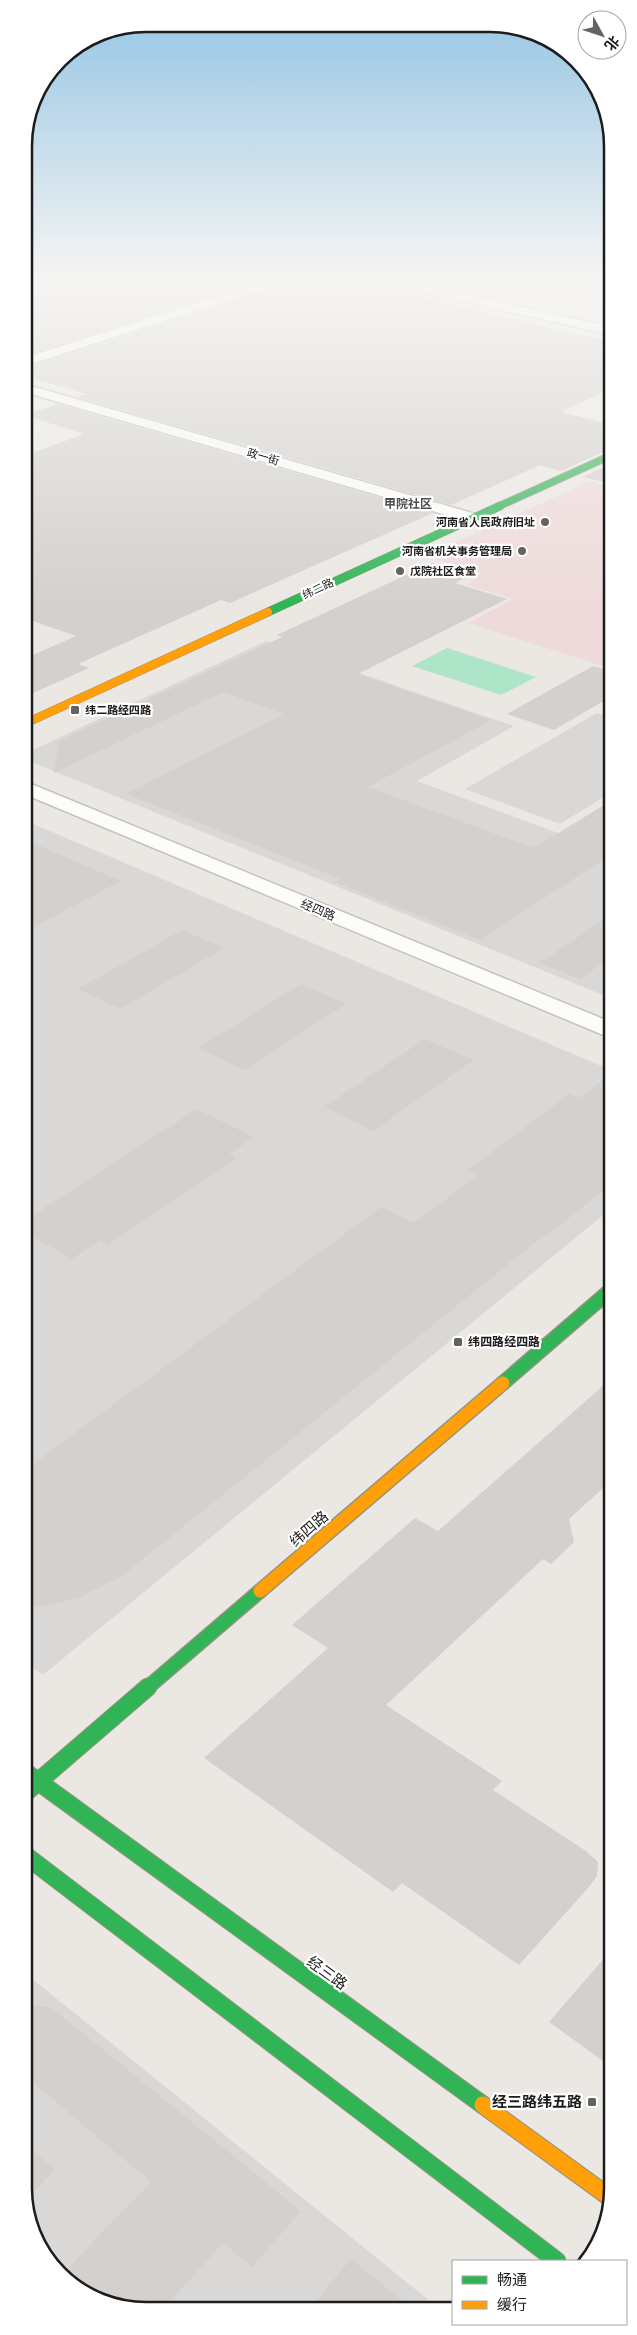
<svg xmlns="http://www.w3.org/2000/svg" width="637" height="2335" font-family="Rubik,'Noto Sans SC',sans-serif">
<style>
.residential{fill:#dad8d6}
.commercial{fill:#eedada}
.religious{fill:#d9d8d6}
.pitch{fill:#aee4c7}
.building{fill:#d3d0cd}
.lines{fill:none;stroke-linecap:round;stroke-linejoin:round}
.street-casing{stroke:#c3c2c0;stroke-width:3}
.fast-far3-casing{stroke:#95947c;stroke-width:8}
.fast-far2-casing{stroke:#95947c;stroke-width:9}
.fast-far1-casing{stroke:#95947c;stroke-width:16}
.fast-casing{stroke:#95947c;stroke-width:19}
.slow-far2-casing{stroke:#95947c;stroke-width:9}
.slow-far1-casing{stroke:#95947c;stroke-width:16}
.slow-casing{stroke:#95947c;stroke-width:19}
.street{fill:#fcfcfb;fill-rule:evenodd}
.fast-far3{stroke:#30b455;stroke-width:6}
.fast-far2{stroke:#30b455;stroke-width:8}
.fast-far1{stroke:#30b455;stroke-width:13}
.fast{stroke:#30b455;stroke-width:17}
.slow-far2{stroke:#ff9f0a;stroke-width:8}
.slow-far1{stroke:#ff9f0a;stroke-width:13}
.slow{stroke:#ff9f0a;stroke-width:17}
.poi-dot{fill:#646362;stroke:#fff;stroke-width:2}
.labels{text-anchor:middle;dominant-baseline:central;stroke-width:4.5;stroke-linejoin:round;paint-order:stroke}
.far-street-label{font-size:11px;fill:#1c1c1c;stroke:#fff}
.far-poi-label{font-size:11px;font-weight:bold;fill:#1c1c1c;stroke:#fff;text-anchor:end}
.far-quarter-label{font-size:12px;font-weight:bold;fill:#4f4f4f;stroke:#fff}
.street-label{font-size:12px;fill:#1c1c1c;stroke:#fff}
.poi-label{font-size:12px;font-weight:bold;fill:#1c1c1c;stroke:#fff;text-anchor:start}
.near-street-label{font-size:15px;fill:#1c1c1c;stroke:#fff}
.near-poi-label{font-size:15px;font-weight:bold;fill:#1c1c1c;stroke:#fff;text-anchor:end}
.rim{fill:none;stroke:#1c1c1c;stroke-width:2.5}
</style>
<rect width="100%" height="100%" fill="#ebe8e4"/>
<g class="residential">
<path d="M266,641L514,726L417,781L612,853L613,989L603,995L24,759V754Z"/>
<path d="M24,820L613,1071V1207L43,1675L25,1662Z"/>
<path d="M25,1973L441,2310L123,2309L60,2275L37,2243L25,2204Z"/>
</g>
<path class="commercial" d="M591,481L612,487V669L468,623L514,599L467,585L481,573L424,556Z"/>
<path class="religious" d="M597,713L612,718V792L560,824L465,789Z"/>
<path class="pitch" d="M447,648L536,677L501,695L412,666Z"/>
<g class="building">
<path d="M24,278H268L24,356Z"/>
<path d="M294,278H338L570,333L612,341V388L561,412L612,425V448L561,471L540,465L451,505L77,397L87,394L24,376V368L291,283Z"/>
<path d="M58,404L433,513L230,603L221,600L136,638L78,664L89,668L24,697V659L76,636L24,618V456L84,434L24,415Z"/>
<path d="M612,463V484L583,477Z"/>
<path d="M432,563L471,575L455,583L507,599L358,674L491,720L368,787L534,848L612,800V854L480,940L335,882L341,879L126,794L284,714L223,692L54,773L59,741L282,637L277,635Z"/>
<path d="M593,666L612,672V696L554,730L507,714Z"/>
<path d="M24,839L121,881L24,932Z"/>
<path d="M612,914V956L580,979L540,963Z"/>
<path d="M182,930L224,948L120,1009L78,989Z"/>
<path d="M301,984L346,1004L244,1070L198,1048Z"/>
<path d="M425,1039L473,1060L373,1131L324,1107Z"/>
<path d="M613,1072V1183L545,1237L543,1236L122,1576L78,1598L45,1606L25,1608V1470L381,1207L414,1223L477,1176L467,1171L569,1094L579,1098Z"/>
<path d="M197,1109L254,1137L229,1154L236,1158L108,1245L100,1240L72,1259L24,1232V1221Z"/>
<path d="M613,1377V1479L569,1519L574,1542L551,1564L543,1559L386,1705L502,1781L493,1790L586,1851L598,1862L597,1876L588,1888L519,1965L402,1883L393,1892L204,1758L328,1648L292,1625L415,1518L438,1531Z"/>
<path d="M613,1948V2068L549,2022Z"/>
<path d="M25,2004L52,2008L301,2211L252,2267L223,2243L163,2309H123L61,2275L151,2182L25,2076Z"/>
<path d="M25,2143L55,2170L25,2200Z"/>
<path d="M351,2259L414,2310L309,2309Z"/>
</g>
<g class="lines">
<defs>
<g id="street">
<path d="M274,278H292L290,281L24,366V358Z"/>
<path d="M371,278H393L612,327V335L377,282Z"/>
<path d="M24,384L479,515L481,518L479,521H467L24,392Z"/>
<path d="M24,781L613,1023V1039L24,794Z"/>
</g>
<path id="fast-far3" d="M497,507L612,455"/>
<path id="fast-far2" d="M268,612L500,506"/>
<g id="fast-far1">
<path d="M503,1383L613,1288"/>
<path d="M147,1688L260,1591"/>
</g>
<g id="fast">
<path d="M25,1772L483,2105"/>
<path d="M25,1793L148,1687"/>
<path d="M25,1855L557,2261"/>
</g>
<path id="slow-far2" d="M24,724L268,612"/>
<path id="slow-far1" d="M260,1591L503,1383"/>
<path id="slow" d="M483,2105L612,2199"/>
</defs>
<use href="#street" class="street-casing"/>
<use href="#fast-far3" class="fast-far3-casing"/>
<use href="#fast-far2" class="fast-far2-casing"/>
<use href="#fast-far1" class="fast-far1-casing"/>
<use href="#fast" class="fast-casing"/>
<use href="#slow-far2" class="slow-far2-casing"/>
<use href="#slow-far1" class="slow-far1-casing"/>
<use href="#slow" class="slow-casing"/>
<use href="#street" class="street"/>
<use href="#fast-far3" class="fast-far3"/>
<use href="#fast-far2" class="fast-far2"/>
<use href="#fast-far1" class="fast-far1"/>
<use href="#fast" class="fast"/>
<use href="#slow-far2" class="slow-far2"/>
<use href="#slow-far1" class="slow-far1"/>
<use href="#slow" class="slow"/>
</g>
<linearGradient id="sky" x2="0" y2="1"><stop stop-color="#94c4e4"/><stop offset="0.46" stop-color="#f6f5f3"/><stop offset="1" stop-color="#f6f5f3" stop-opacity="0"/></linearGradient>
<rect width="637" height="605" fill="url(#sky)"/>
<g class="poi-dot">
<circle cx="545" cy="522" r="5"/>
<circle cx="522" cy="551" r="5"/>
<circle cx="400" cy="571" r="5"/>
<rect x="70" y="705" width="10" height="10" rx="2.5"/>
<rect x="453" y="1337" width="10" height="10" rx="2.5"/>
<rect x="587" y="2097" width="10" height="10" rx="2.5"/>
</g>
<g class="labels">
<g class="far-street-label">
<text transform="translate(263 457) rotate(16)">政一街</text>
<text transform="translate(318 589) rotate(-25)">纬二路</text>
</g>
<g class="far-poi-label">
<text x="535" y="522">河南省人民政府旧址</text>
<text x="512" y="551">河南省机关事务管理局</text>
<text x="410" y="571" text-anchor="start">戊院社区食堂</text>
<text x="85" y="710" text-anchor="start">纬二路经四路</text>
</g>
<g class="far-quarter-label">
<text x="408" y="504">甲院社区</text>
</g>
<g class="street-label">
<text transform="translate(318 910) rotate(23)">经四路</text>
</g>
<g class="poi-label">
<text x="468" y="1342">纬四路经四路</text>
</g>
<g class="near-street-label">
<text transform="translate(309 1529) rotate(-41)">纬四路</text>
<text transform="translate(327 1973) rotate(36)">经三路</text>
</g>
<g class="near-poi-label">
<text x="582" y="2102">经三路纬五路</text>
</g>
</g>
<path d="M0 0H637V2335H0ZM146 32H490A114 114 0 0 1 604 146V2188A114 114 0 0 1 490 2302H146A114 114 0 0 1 32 2188V146A114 114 0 0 1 146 32Z" fill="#fff" fill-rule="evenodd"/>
<path class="rim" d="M146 32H490A114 114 0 0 1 604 146V2188A114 114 0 0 1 490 2302H146A114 114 0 0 1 32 2188V146A114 114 0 0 1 146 32Z"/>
<rect x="452" y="2260" width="175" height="65" fill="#ffffff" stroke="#a4a4a4"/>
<rect x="462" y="2276" width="25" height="8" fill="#30b455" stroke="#a4a4a4"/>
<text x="497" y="2285" font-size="15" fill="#1c1c1c">畅通</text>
<rect x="462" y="2301" width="25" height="8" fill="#ff9f0a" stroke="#a4a4a4"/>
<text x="497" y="2310" font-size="15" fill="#1c1c1c">缓行</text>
<g transform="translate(602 35) rotate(130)"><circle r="24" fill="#ffffff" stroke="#a4a4a4"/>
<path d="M0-4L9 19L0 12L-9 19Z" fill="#646362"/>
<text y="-8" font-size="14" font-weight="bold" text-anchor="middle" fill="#1c1c1c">北</text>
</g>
</svg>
